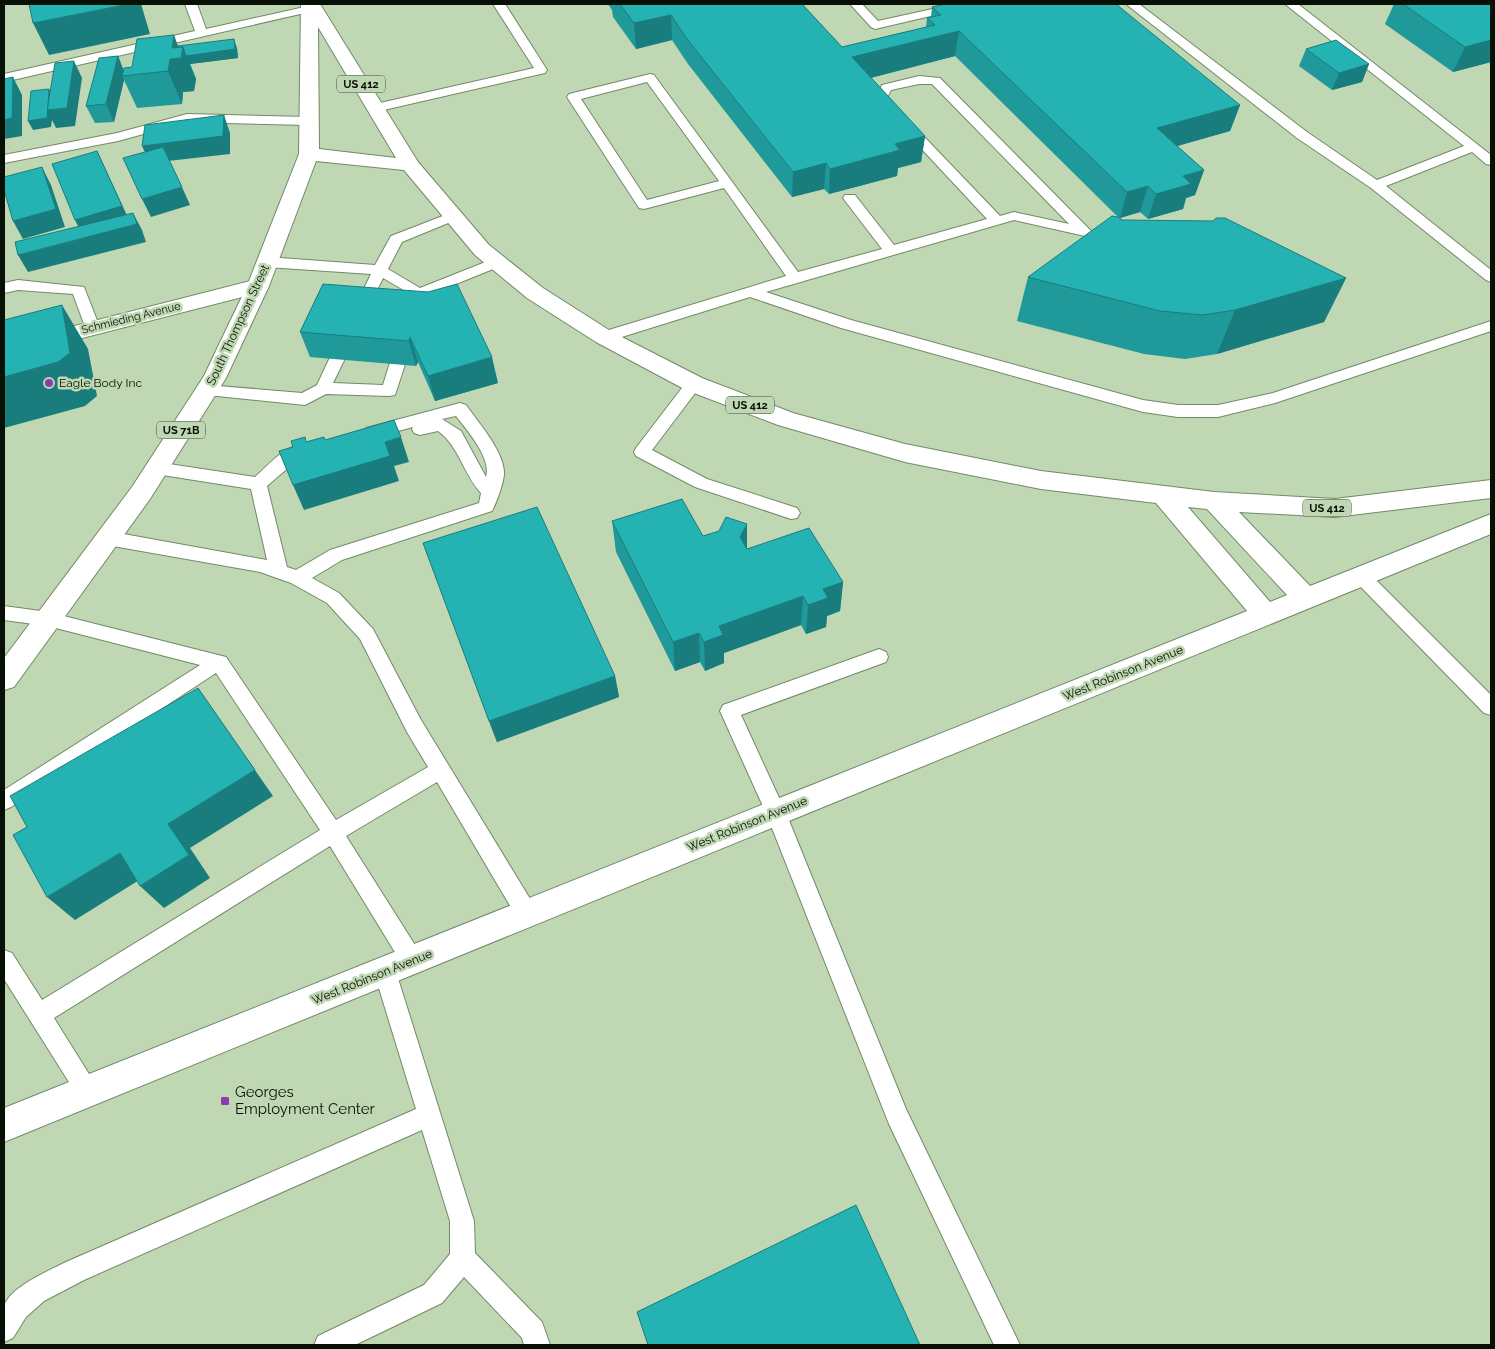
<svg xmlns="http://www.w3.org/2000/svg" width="1495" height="1349" font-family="Raleway,sans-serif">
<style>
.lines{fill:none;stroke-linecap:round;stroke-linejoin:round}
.lane-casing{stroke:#738967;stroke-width:2}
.street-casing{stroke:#738967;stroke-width:2}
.highway-casing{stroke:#738967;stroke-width:2}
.lane{fill:#fff;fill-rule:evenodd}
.street{fill:#fff;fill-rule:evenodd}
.highway{fill:#fff;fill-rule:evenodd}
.wall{fill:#20999a}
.shaded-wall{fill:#1a7d7d}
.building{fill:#25b2b3;stroke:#1a7d7d}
.poi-dot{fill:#8c3bab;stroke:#bfd7b3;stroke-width:2}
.labels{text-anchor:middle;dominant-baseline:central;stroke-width:5;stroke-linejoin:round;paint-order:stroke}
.shield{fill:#bfd7b3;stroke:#3f4c39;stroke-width:1}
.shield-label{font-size:11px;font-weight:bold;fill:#081005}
.far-street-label{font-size:11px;fill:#081005;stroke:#bfd7b3}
.street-label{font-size:12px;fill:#081005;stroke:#bfd7b3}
.poi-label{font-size:12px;fill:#081005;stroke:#bfd7b3;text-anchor:start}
.near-poi-label{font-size:15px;fill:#081005;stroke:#bfd7b3;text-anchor:start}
</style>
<rect width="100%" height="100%" fill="#bfd7b3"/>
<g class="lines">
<defs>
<g id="lane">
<path d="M185,4H197L206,29L309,6L315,9L309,12L4,82V74L195,31Z"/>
<path d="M493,4H505L547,70L545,73L375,112L371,111L369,108L371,105L534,68Z"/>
<path d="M850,4H862L878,21L955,4H975L969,7L875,29L871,27Z"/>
<path d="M1126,4H1139L1307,132L1377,180L1464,146L1285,4H1298L1491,155V165L1486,164L1472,152L1386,186L1491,270V282L1486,280L1371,188L1297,138Z"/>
<path d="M650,74L654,75L798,272L882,249L843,198L845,195H855L894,245L987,219L875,99L882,85L919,76L940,78L1092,232L1090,235L1085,236L1014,220L766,292L851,320L1143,400L1178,405H1218L1273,393L1491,321V331L1275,403L1218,417H1178L1143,412L841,328L750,297L609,341H599L596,337L599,333L786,276L724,188L644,209L639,208L567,97L569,94ZM647,82L719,181L647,200L581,99ZM919,84H932L1069,224L1014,212L1000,216L887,98L891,90Z"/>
<path d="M187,114L309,117L315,121L309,125L187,122L118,141L4,163V155L117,133Z"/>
<path d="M453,212L460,216L458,219L402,242L388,269L420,288L493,259H503L505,262L503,265L419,299L383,278L367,311L365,314H355L353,311L371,274L267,267L262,265L260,262L262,259L267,257L375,265L391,236Z"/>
<path d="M18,280L84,287L100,328L97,332H87L73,294L18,290L4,293V283Z"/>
<path d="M348,331L353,332L356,336L333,383L383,385L397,340L400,336H410L413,340L395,395L389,396L326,394L305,405L207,395L201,394L199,390L201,386L207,385L302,393L317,385L340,336L343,332Z"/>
<path d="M694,379L700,380L702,384L652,450L707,479L797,508L800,513L797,518L791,519L695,487L636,456L634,452L636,448L688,380Z"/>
<path d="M460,403L466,405C478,422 502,449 504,471C505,480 496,504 492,511L342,560L312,578L339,593L373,629L421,720L535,907L538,914L535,921L527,924L519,921L437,782L346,836L420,953L423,960L420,967L412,971L404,967L330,846L54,1018L99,1090L95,1098L87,1102L79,1098L4,979V950L12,953L42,1000L320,830L216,673L11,807L4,810V790L200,665L48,626L4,620V606L48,612L226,657L336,820L428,767L407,732L360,639L327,603L291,583L260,572L107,545L101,543L98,538L101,533L107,531L267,560L251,489L156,474L150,472L148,468L150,464L156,462L255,477C269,465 290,439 310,445L312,449L310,453L303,455L267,486L287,567L296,570L330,550L479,503L481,493C464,475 459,446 438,431L420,435L414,433L412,429L413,427L372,438L366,436L364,432L366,428ZM456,416C467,430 492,459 486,477L461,431L442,419Z"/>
<path d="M1361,569L1367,571L1491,695V715L1484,713L1355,581L1352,576L1355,571Z"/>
<path d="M879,649L886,652L888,657L886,662L741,715L786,813L906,1109L1020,1345H994L889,1124L766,813L720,711L723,705Z"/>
<path d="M385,961L393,964L396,972L474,1221L475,1253L542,1322L550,1345H524L522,1338L464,1277L442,1303L355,1345H314L318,1336L424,1285L450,1254V1221L422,1130L84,1280L44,1301L26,1317L13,1338L4,1342C4,1331 1,1317 4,1307C8,1288 50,1270 66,1262L416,1109L374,972L377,964Z"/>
</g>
<path id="street" d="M258,279L266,281L269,286L266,291L4,358V344Z"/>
<path id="highway" d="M301,4H320L418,162L489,245L543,288L612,332L702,378L793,413L905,444L1041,471L1214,492L1335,499L1491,480V498L1335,517L1239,512L1310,586L1491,514V534L4,1142V1108L1247,611L1156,503L1041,489L905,462L778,425L686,390L596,342L527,298L475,255L404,170L316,161L269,286L226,378L150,499L14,687L4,690V658L132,487L204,376L247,286L299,154ZM318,27L396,158L319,149ZM1188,507L1207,509L1287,595L1270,602Z"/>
</defs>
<use href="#lane" class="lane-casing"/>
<use href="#street" class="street-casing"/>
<use href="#highway" class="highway-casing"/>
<use href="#lane" class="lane"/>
<use href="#street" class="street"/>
<use href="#highway" class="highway"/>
</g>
<g class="wall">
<path d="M608,4H802L842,47L926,27L927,18L931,17L932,7L1240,105L1230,131L1177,146L1204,170L1195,195L1186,198L1183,209L1148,219L1140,212L1120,218L1122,220L1346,278L1324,322L1217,354L1185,359L1144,354L1017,321L1028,277L1119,218L955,56L871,78L925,136L921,162L898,168L897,176L829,194L824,189L792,197L688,64L672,40L636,49L613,17L612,10Z"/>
<path d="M1394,4H1491V62L1453,72L1385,24Z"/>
<path d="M178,46L237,48L238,58L190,64L196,79L194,91L183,92L182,104L137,108L124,80L114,122L95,123L86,106L118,56L123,69L132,67Z"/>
<path d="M1306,49L1369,64L1362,82L1332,90L1299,66Z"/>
<path d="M323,284L498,383L435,401L418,362L416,366L310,357L300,332Z"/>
<path d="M612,521L703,536L747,549L843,582L840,611L827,616L826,627L806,634L801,625L724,653V663L705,671L700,662L675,671L616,552Z"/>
<path d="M423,543L615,676L619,697L497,742Z"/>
</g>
<g class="shaded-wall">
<path d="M129,4H141L150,34L49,55L33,23Z"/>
<path d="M671,15L672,40L636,49L634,23Z"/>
<path d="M1491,27V62L1453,72L1465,47Z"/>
<path d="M959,31L955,56L850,83L852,57Z"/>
<path d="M174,35L181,54L183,47L234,39L237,48L238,58L190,64L196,79L194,91L183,92L182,104L168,71Z"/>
<path d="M118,56L125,74L122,76L124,80L114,122L106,104Z"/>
<path d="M74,61L82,78L75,126L56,128L52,120L51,127L33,130L28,121L49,89L54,97Z"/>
<path d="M1369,64L1362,82L1332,90L1339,73Z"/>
<path d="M13,77L22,95V136L4,139V120Z"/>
<path d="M1240,105L1230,131L1149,154L1157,128Z"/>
<path d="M224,115L230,133V154L150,163L142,146Z"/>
<path d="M925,136L921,162L898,168L897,176L829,194L830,169L895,144Z"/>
<path d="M97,151L131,224L133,213L142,230L146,242L28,272L18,255L84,238L75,220Z"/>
<path d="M826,163L824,189L792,197L793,172Z"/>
<path d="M42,167L51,185L65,227L23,239L13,221Z"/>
<path d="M1204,170L1195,195L1186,198L1183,209L1148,219L1156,194L1183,176Z"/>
<path d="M1148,186L1140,212L1120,218L1127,192Z"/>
<path d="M182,187L190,205L151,217L142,199Z"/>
<path d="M1346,278L1324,322L1217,354L1235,310Z"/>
<path d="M62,305L88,349L97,396L85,406L4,428V377Z"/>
<path d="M410,337L418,362L416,366L409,341Z"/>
<path d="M492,357L498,383L435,401L428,376Z"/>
<path d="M401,437L409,462L394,466L399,481L304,510L293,485L385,442Z"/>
<path d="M747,524V554L740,537Z"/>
<path d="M843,582L840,611L827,616L826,627L806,634L808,605L823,589Z"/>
<path d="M803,596L801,625L724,653V663L705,671L704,642L719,626Z"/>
<path d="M699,633L700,662L675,671L673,642Z"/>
<path d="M615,676L619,697L497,742L489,721Z"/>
<path d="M198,688L273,796L190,848L210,878L164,908L140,886L168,824Z"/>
<path d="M120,853L144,877L75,920L47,897Z"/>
</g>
<g class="building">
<path d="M29,4H129L33,23Z"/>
<path d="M620,4H802L842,47L935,25L927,18L941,15L932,7L945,4H1116L1240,105L1157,128L1204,170L1183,176L1191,184L1156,194L1148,186L1127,192L959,31L852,57L925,136L895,144L900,150L830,169L826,163L793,172L687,39L671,15L634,23Z"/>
<path d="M1403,4H1491V40L1465,47Z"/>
<path d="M174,35L172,48L183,47L181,58L170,59L168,71L122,76L124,68L132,67L137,39Z"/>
<path d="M234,39L235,49L186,56L183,47H179L178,46Z"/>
<path d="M1336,40L1369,64L1339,73L1306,49Z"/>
<path d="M118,56L106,104L86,106L99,58Z"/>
<path d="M74,61L67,108L47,110L55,63Z"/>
<path d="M13,77L12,118L4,120V79Z"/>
<path d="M49,89L47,118L28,121L31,91Z"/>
<path d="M224,115L223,136L142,146L145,125Z"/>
<path d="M163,147L182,187L142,199L123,158Z"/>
<path d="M97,151L122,206L75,220L52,164Z"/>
<path d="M42,167L56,209L13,221L4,190V177Z"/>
<path d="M133,213L137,224L18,255L15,242Z"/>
<path d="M1112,216L1118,217L1122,220L1213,221L1216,218H1225L1346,278L1235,310L1202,315L1160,311L1028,277Z"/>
<path d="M323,284L428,292L457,284L492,357L428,376L410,337L409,341L300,332Z"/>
<path d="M62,305L70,353L58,362L4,377V320Z"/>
<path d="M394,420L401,437L385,442L390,456L293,485L279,451L293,447L291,441L305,437L306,442L324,437L325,440Z"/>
<path d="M682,499L703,536L719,531L726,517L747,524L740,537L747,549L809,528L843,582L823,589L828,598L808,605L803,596L719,626L723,635L704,642L699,633L673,642L612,521Z"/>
<path d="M537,507L615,676L489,721L423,543Z"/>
<path d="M198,688L255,770L168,824L189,855L140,886L120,853L47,897L13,835L27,827L10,796Z"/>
<path d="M856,1205L920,1345H648L637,1312Z"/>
</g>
<g class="poi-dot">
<circle cx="49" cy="383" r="5"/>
<rect x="220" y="1096" width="10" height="10" rx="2.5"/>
</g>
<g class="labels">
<g class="shield">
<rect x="337" y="75.5" width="48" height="17" rx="4"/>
<rect x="726" y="396.5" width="48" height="17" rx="4"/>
<rect x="157" y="421.5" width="48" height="17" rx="4"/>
<rect x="1303" y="499.5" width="48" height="17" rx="4"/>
</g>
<g class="shield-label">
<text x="361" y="84">US 412</text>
<text x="750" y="405">US 412</text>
<text x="181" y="430">US 71B</text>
<text x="1327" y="508">US 412</text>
</g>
<g class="far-street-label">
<text transform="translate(131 318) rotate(-14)">Schmieding Avenue</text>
</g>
<g class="street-label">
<text transform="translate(238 325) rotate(-65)">South Thompson Street</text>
<text transform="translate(1123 673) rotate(-22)">West Robinson Avenue</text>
<text transform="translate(747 824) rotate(-22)">West Robinson Avenue</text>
<text transform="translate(372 977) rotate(-22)">West Robinson Avenue</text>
</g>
<g class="poi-label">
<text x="59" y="383">Eagle Body Inc</text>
</g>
<g class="near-poi-label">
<text x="235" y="1092">Georges<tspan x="235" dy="17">Employment Center</tspan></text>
</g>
</g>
<rect width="1495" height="1349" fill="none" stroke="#081005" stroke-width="10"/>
</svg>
